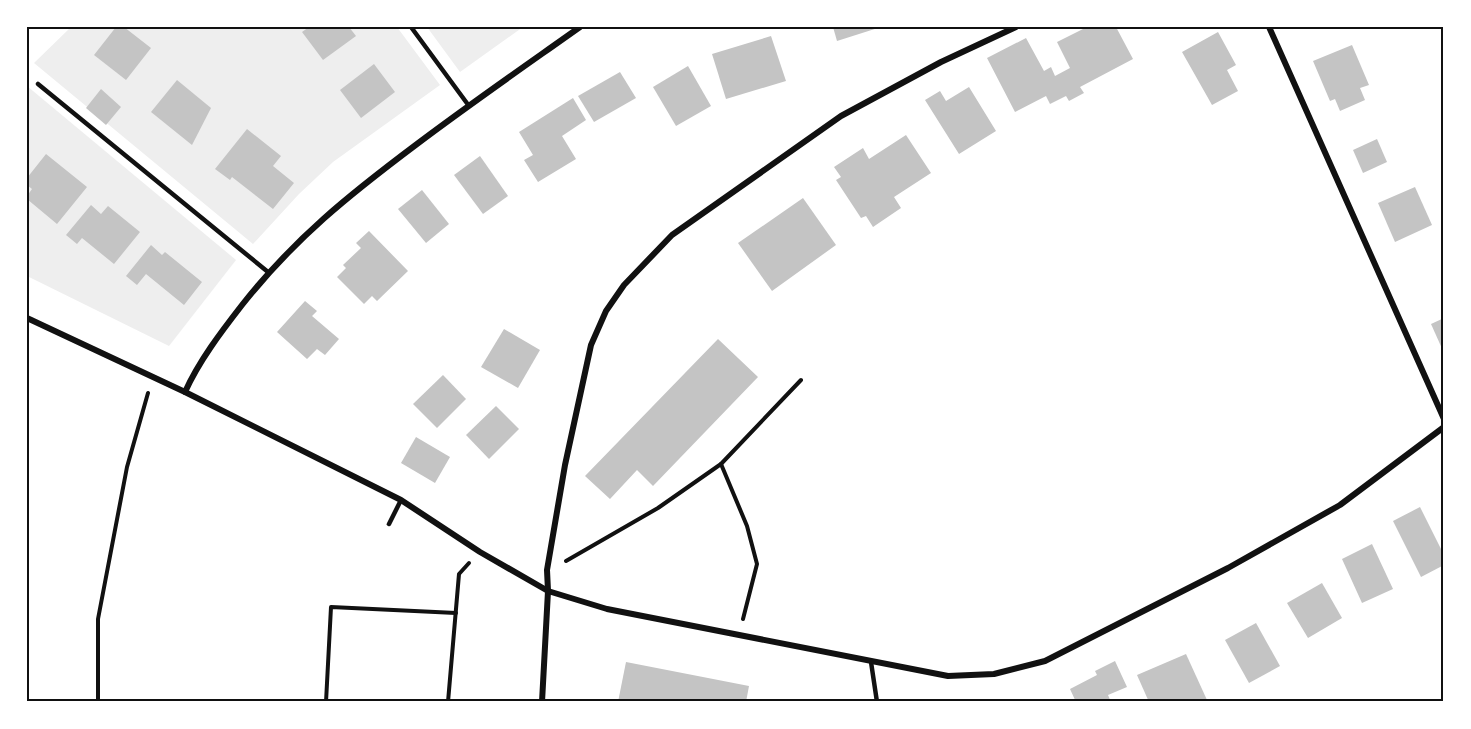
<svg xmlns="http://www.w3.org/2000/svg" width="1471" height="729" font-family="'IBM Plex Sans',sans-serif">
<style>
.green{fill:#eee}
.building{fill:#c4c4c4}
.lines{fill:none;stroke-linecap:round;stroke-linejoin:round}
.path{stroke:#111;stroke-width:4}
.service{stroke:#111;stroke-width:4.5}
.minor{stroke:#111;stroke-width:6}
.neatline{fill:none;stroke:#111;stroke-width:2}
</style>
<rect width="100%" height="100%" fill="#fff"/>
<g class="green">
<path d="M71,27H397L440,85L333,162L299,194L253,244L34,63Z"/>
<path d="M427,27H523L460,72Z"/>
<path d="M27,86L236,260L169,346L27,276Z"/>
</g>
<g class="building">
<path d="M116,27H124L151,48L126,80L94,55Z"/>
<path d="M309,27H349L356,36L323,60L302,32Z"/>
<path d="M833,27H881L837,41Z"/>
<path d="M1087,27H1116L1133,59L1080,87L1084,93L1069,101L1066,96L1050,104L1046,96L1015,112L987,58L1026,38L1044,71L1051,67L1055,76L1070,68L1057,42Z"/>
<path d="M1218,32L1236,65L1227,70L1238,91L1212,105L1182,52Z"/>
<path d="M771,36L786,81L726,99L712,54Z"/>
<path d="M1352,45L1369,85L1360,88L1365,100L1340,111L1335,99L1330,101L1313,61Z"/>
<path d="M374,64L395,92L361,118L340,90Z"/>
<path d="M688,66L711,106L676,126L653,87Z"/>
<path d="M620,72L636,98L594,122L578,96Z"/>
<path d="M177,80L211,108L192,145L151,112Z"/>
<path d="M969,87L996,131L959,154L925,100L940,91L946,101Z"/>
<path d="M101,89L121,107L106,125L86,108Z"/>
<path d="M573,98L586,120L562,136L576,159L538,182L524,160L533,155L519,132Z"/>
<path d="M247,129L281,156L273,166L294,183L273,209L232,177L230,180L215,169Z"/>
<path d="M906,135L931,173L894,197L901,208L873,227L866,216L861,218L836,180L841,177L834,167L863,148L869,159Z"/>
<path d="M1377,139L1387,162L1363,173L1353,150Z"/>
<path d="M46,154L87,187L57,224L27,199V196L32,189L27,185V178Z"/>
<path d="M480,156L508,196L483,214L454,175Z"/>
<path d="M1415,187L1432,225L1395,242L1378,203Z"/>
<path d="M422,190L449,224L426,243L398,209Z"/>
<path d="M803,198L836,245L772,291L738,243Z"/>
<path d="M91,205L101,214L108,206L140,232L114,264L82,238L77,244L66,235Z"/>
<path d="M369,231L408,271L377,301L372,296L364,304L337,277L346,268L343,265L361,248L356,243Z"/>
<path d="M151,245L162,255L165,252L202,282L184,305L146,274L137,285L126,276Z"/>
<path d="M305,301L317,311L312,316L339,339L325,355L317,349L307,359L277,332Z"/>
<path d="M1444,318V353L1431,324Z"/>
<path d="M504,329L540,350L518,388L481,367Z"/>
<path d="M718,339L758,377L653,486L637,470L610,499L585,476Z"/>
<path d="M443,375L466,399L437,428L413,404Z"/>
<path d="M496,406L519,429L489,459L466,435Z"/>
<path d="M416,437L450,457L435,483L401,463Z"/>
<path d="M1420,507L1444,555V565L1421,577L1393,521Z"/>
<path d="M1372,544L1393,589L1362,603L1342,559Z"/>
<path d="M1322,583L1342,618L1308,638L1287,603Z"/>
<path d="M1256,623L1280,666L1249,683L1225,640Z"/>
<path d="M1186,654L1207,700L1203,702H1149L1137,675Z"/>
<path d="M1115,661L1127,687L1108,695L1111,702H1076L1070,689L1097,675L1095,671Z"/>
<path d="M626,662L749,686L746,702H618Z"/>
</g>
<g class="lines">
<g class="path">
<path d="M721,464L801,380"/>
<path d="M566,561L658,508L721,464L747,526L757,564L743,619"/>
<path d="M98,702V619L127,467L148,393"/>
<path d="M326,702L331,607L456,613"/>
<path d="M448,702L459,574L469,563"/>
</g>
<g class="service">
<path d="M411,27L469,106"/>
<path d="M38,84L268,272"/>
<path d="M389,524L401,500"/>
<path d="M871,662L877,702"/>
</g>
<g class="minor">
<path d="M1269,27L1444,419"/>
<path d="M27,318L185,392L401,500L480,552L548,591L607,609L948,676L994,674L1045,661L1228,568L1340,505L1444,427"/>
<path d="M185,392C199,361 221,332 242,305C295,238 349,195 417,144C470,104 525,66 580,27"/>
<path d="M542,702L548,591L547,570L565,465L591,345L606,311L624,285L672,235L841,116L941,62L1016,27"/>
</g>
</g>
<rect width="1471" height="729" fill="none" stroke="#ffffff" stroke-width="57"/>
<rect x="28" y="28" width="1414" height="672" class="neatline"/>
</svg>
